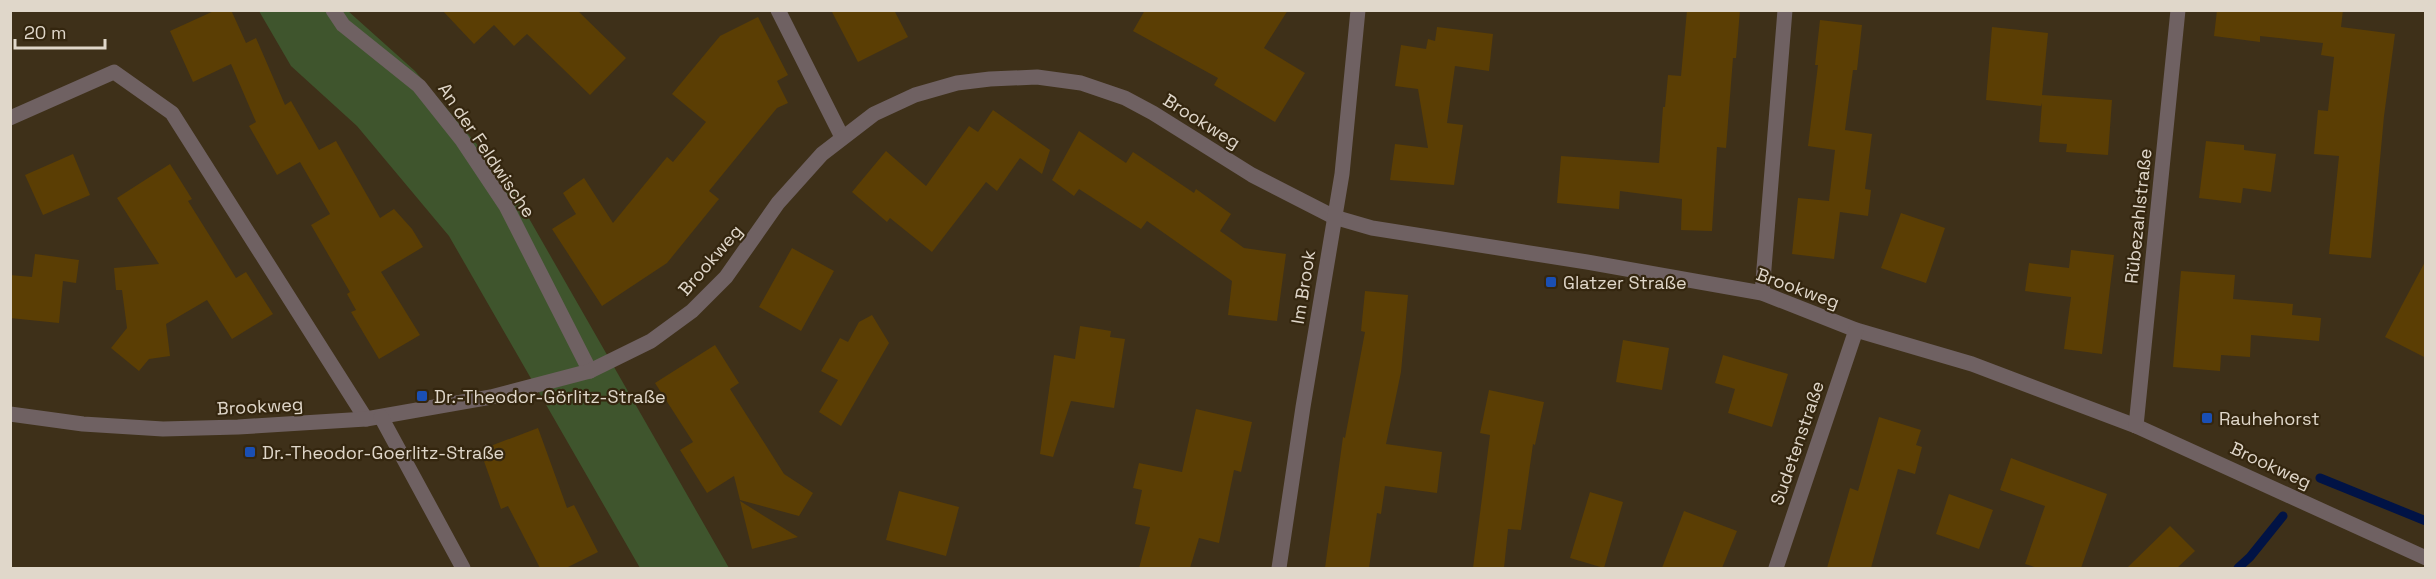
<svg xmlns="http://www.w3.org/2000/svg" width="2436" height="579" font-family="'Space Grotesk',sans-serif">
<style>
.green{fill:#3f552d}
.lines{fill:none;stroke-linecap:round;stroke-linejoin:round}
.stream{stroke:#011345;stroke-width:9}
.building{fill:#5b3e04}
.street{stroke:#6f6162;stroke-width:15}
.transit-dot{fill:#1a4fb4;stroke:#34260f;stroke-width:2}
.labels{text-anchor:middle;dominant-baseline:central;stroke-width:4.5;stroke-linejoin:round;paint-order:stroke}
.street-label{font-size:18px;fill:#e0d7ca;stroke:#34260f}
.poi-label{font-size:18px;fill:#e0d7ca;stroke:#34260f;text-anchor:start}
</style>
<rect width="100%" height="100%" fill="#3e3019"/>
<path class="green" d="M259,11H348L415,71L507,180L729,568H640L449,236L357,126L291,66Z"/>
<g class="lines">
<g class="stream">
<path d="M2320,478L2426,521"/>
<path d="M2238,568L2250,557L2283,516"/>
</g>
</g>
<g class="building">
<path d="M216,10H231L246,43L256,38L285,105L291,101L319,150L336,141L380,218L394,209L412,229L423,247L381,272L420,335L379,359L351,312L356,310L347,294L350,292L311,225L330,214L300,162L277,175L249,126L256,122L231,64L193,82L170,31Z"/>
<path d="M442,10H577L626,58L590,95L527,34L514,46L494,25L474,44Z"/>
<path d="M831,10H894L908,37L858,62Z"/>
<path d="M1145,10H1288L1264,48L1305,73L1275,122L1214,85L1218,78L1133,31Z"/>
<path d="M1687,10H1740L1736,58H1733L1726,148L1717,147L1712,231L1681,230L1682,199L1620,191L1619,209L1557,203L1561,156L1659,163L1663,107H1665L1668,75L1681,76Z"/>
<path d="M2217,10H2343L2341,27L2395,34L2384,116L2371,258L2329,254L2339,156L2314,154L2318,110L2328,111L2334,57L2321,55L2323,43L2260,36V42L2214,36Z"/>
<path d="M758,17L788,75L777,81L788,103L777,108L709,191L719,199L667,263L602,306L552,229L576,214L563,193L584,178L613,223L667,157L673,162L706,122L672,94L720,36Z"/>
<path d="M1820,20L1862,25L1857,70H1853L1845,130L1872,134L1865,189L1871,190L1868,216L1840,212L1834,259L1792,254L1798,198L1829,201L1835,150L1808,146L1818,65H1815Z"/>
<path d="M1437,27L1493,34L1489,71L1455,66L1447,123L1463,125L1454,185L1390,180L1395,144L1428,148L1418,89L1395,86L1401,45L1426,49L1428,39L1435,41Z"/>
<path d="M1992,27L2048,33L2042,95L2112,100L2108,155L2066,152L2067,144L2039,142L2042,103L2041,106L1986,100Z"/>
<path d="M993,110L1050,150L1042,174L1020,158L997,191L986,182L932,252L890,218L887,222L852,192L886,151L926,186L969,126L978,132Z"/>
<path d="M1079,131L1126,163L1133,152L1194,193L1196,189L1231,214L1220,231L1244,248L1286,254L1277,321L1228,315L1232,281L1147,221L1141,229L1079,189L1074,196L1052,180Z"/>
<path d="M2206,141L2244,145V150L2276,154L2271,192L2243,188L2241,203L2199,198Z"/>
<path d="M73,154L90,195L43,215L25,175Z"/>
<path d="M170,164L192,199L188,201L236,278L246,272L273,314L232,339L207,300L166,324L170,356L149,359L139,371L111,348L127,328L122,290H116L114,268L159,264L117,198Z"/>
<path d="M1901,213L1945,228L1926,283L1881,268Z"/>
<path d="M792,248L834,271L801,331L759,307Z"/>
<path d="M2071,250L2114,255L2102,354L2064,349L2071,297L2025,291L2029,263L2069,268Z"/>
<path d="M35,254L79,260L76,283L63,281L59,323L10,318V275L32,277Z"/>
<path d="M2426,260V358L2385,337Z"/>
<path d="M2181,271L2235,275L2233,299L2293,304L2292,315L2321,318L2319,341L2251,335L2250,357L2221,355L2220,371L2173,367Z"/>
<path d="M1365,291L1408,295L1401,372L1386,444L1442,452L1437,493L1385,486L1381,514L1377,513L1369,568H1325L1343,437L1345,438L1365,332L1361,331Z"/>
<path d="M872,315L889,343L841,426L819,412L838,380L821,371L840,338L848,342L859,322Z"/>
<path d="M1080,326L1111,331L1110,337L1125,339L1114,408L1071,401L1053,457L1040,454L1054,355L1075,359Z"/>
<path d="M1623,340L1669,348L1662,390L1616,382Z"/>
<path d="M715,345L739,383L730,389L784,474L813,493L799,516L740,500L734,476L707,493L680,450L693,442L655,383Z"/>
<path d="M1723,355L1788,374L1772,427L1728,413L1735,389L1715,383Z"/>
<path d="M1489,390L1544,402L1535,445L1533,444L1521,530L1508,529L1504,568H1473L1490,435L1480,433Z"/>
<path d="M1196,409L1252,422L1241,472L1234,470L1219,543L1199,538L1190,568H1139L1150,527L1135,524L1142,490L1133,488L1139,463L1182,472Z"/>
<path d="M1879,417L1921,430L1916,445L1922,447L1915,474L1898,469L1871,568H1827L1850,488L1858,491Z"/>
<path d="M538,428L567,508L574,505L598,552L566,568H540L508,506L501,509L480,450Z"/>
<path d="M2011,458L2107,494L2081,568H2038L2025,564L2045,506L2000,490Z"/>
<path d="M899,491L959,507L946,556L886,540Z"/>
<path d="M1590,492L1623,502L1604,568L1570,558Z"/>
<path d="M1949,494L1993,510L1979,549L1936,534Z"/>
<path d="M740,501L798,537L752,549Z"/>
<path d="M1684,511L1737,531L1722,568H1662Z"/>
<path d="M2170,526L2195,551L2177,568H2127Z"/>
</g>
<g class="lines">
<g class="street">
<path d="M333,10L343,25L419,86L462,140L506,206L590,371"/>
<path d="M778,10L842,137"/>
<path d="M10,118L114,72L172,113L366,419"/>
<path d="M1762,293L1785,10"/>
<path d="M10,414L83,424L163,429L238,427L366,419L491,397L590,371L651,341L692,311L726,277L778,203L822,154L874,114L915,95L957,83L990,79L1037,77L1081,83L1125,98L1153,113L1252,175L1334,217L1372,228L1587,262L1762,293L1856,330L1972,364L2136,426L2426,558"/>
<path d="M381,417L463,568"/>
<path d="M2136,426L2178,10"/>
<path d="M1279,568L1303,407L1342,174L1358,10"/>
<path d="M1776,568L1856,330"/>
</g>
</g>
<g class="transit-dot">
<rect x="1545" y="276" width="12" height="12" rx="3"/>
<rect x="416" y="390" width="12" height="12" rx="3"/>
<rect x="2201" y="412" width="12" height="12" rx="3"/>
<rect x="244" y="446" width="12" height="12" rx="3"/>
</g>
<g class="labels">
<g class="street-label">
<text transform="translate(1202 121) rotate(32)">Brookweg</text>
<text transform="translate(487 150) rotate(56)">An der Feldwische</text>
<text transform="translate(2138 216) rotate(-84)">Rübezahlstraße</text>
<text transform="translate(710 260) rotate(-49)">Brookweg</text>
<text transform="translate(1303 287) rotate(-81)">Im Brook</text>
<text transform="translate(1798 288) rotate(20)">Brookweg</text>
<text transform="translate(260 406) rotate(-3)">Brookweg</text>
<text transform="translate(1797 443) rotate(-71)">Sudetenstraße</text>
<text transform="translate(2271 465) rotate(25)">Brookweg</text>
</g>
<g class="poi-label">
<text x="1563" y="282">Glatzer Straße</text>
<text x="434" y="396">Dr.-Theodor-Görlitz-Straße</text>
<text x="2219" y="418">Rauhehorst</text>
<text x="262" y="452">Dr.-Theodor-Goerlitz-Straße</text>
</g>
</g>
<rect width="2436" height="579" fill="none" stroke="#e0d7ca" stroke-width="24"/>
<path d="M15 39v9h90v-9" fill="none" stroke="#e0d7ca" stroke-width="3"/>
<text x="24" y="39" font-size="18" fill="#e0d7ca" stroke="#34260f" stroke-width="4.5" paint-order="stroke">20 m</text>
</svg>
